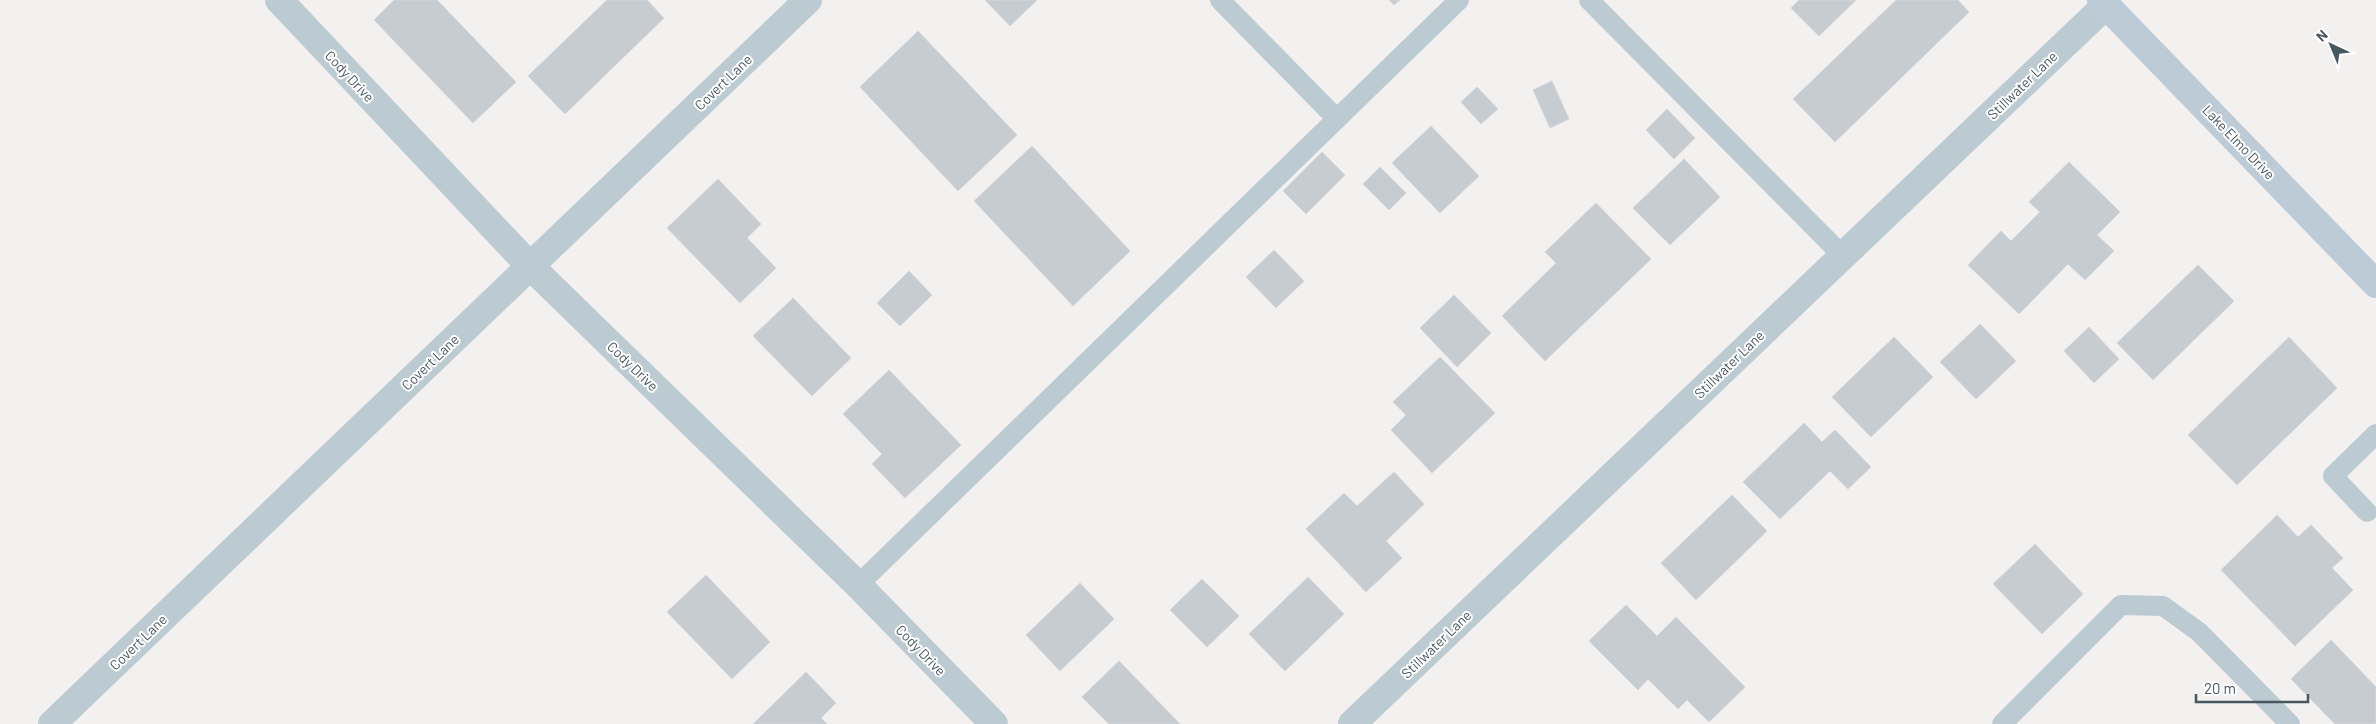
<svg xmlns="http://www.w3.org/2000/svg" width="2376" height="724" font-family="Barlow,sans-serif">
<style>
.building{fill:#c7ccd0;stroke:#d3d7dc}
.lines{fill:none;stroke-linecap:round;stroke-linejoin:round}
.lane{stroke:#bccad1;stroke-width:20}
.street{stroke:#bccad1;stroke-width:28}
.secondary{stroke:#bccbd6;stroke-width:28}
.labels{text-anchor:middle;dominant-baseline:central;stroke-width:4;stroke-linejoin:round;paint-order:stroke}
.street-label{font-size:14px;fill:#465760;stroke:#fff}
</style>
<rect width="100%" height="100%" fill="#f3f0f0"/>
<g class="building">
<path d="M394,0H437L516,82L473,123L374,20Z"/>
<path d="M607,0H647L664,18L565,114L528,76Z"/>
<path d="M985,0H1037L1010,26Z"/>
<path d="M1389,0H1400L1394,5Z"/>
<path d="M1799,0H1856L1819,36L1791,8Z"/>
<path d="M1896,0H1958L1969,12L1835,142L1793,99Z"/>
<path d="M918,31L1017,135L958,191L860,87Z"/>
<path d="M1552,81L1569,119L1550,128L1533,90Z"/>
<path d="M1477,87L1498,109L1481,124L1461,102Z"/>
<path d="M1667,109L1695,138L1674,159L1646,130Z"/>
<path d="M1431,126L1479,176L1440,213L1392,163Z"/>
<path d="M1032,146L1130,251L1073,306L974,201Z"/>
<path d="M1322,152L1345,175L1306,214L1283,191Z"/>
<path d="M1684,159L1720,197L1670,245L1633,208Z"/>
<path d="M2069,162L2120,212L2097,235L2114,251L2085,280L2068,264L2019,314L1968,265L2001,231L2011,241L2040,212L2029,202Z"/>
<path d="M1380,167L1406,193L1389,210L1363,184Z"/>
<path d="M718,179L761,224L747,238L776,268L740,303L667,228Z"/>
<path d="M1596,203L1651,259L1545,361L1502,316L1556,263L1545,252Z"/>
<path d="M1274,250L1304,281L1276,308L1246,277Z"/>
<path d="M2198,265L2234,301L2153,380L2117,343Z"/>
<path d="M909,271L932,295L900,326L877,303Z"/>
<path d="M1454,295L1491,333L1457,367L1420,328Z"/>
<path d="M793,298L851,358L812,396L753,336Z"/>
<path d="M1980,324L2016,361L1976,399L1940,362Z"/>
<path d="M2089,327L2119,359L2094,383L2064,351Z"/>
<path d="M1894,337L1933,377L1871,437L1832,397Z"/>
<path d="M2289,337L2337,388L2237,485L2188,435Z"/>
<path d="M1440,357L1495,413L1432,473L1391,430L1406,415L1393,402Z"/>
<path d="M889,370L961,445L905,498L872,464L882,454L843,414Z"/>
<path d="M1804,423L1822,442L1835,430L1871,467L1848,489L1830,471L1780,519L1743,482Z"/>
<path d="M1394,472L1424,504L1386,541L1402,558L1366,592L1306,529L1344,493L1357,506Z"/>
<path d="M1732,495L1767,531L1696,600L1661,563Z"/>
<path d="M2277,515L2298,537L2311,525L2343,558L2332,568L2353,590L2295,646L2221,570Z"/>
<path d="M2035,544L2083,594L2042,634L1993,584Z"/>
<path d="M706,575L770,642L732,679L667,612Z"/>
<path d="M1308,577L1344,614L1285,671L1249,634Z"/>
<path d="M1202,579L1239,616L1207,647L1170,610Z"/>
<path d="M1080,583L1114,619L1060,671L1026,635Z"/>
<path d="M1626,605L1657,636L1676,617L1745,687L1709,722L1687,700L1678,709L1648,679L1638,690L1589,641Z"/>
<path d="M2331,640L2376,687V724H2335L2291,679Z"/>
<path d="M1119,661L1180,724H1109L1082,697Z"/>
<path d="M806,672L836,703L821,718L827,724H753Z"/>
</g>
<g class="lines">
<g class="lane">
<path d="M1220,0L1337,119"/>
<path d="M1589,0L1843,256"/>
<path d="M2367,512L2333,476L2376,434"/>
<path d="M858,585L1459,0"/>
<path d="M2002,724L2121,605L2163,606L2199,632L2290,724"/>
</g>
<g class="street">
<path d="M279,0L530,266L858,585L994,724"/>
<path d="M52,724L808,0"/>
<path d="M1352,724L2106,5"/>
</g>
<path class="secondary" d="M2101,0L2376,284"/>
</g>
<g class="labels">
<g class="street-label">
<text transform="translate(350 76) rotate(47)">Cody Drive</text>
<text transform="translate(723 82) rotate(-44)">Covert Lane</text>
<text transform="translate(2022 85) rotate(-44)">Stillwater Lane</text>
<text transform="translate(2239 142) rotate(46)">Lake Elmo Drive</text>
<text transform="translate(430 362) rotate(-44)">Covert Lane</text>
<text transform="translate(1729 364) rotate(-44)">Stillwater Lane</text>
<text transform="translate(633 366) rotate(44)">Cody Drive</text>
<text transform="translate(138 642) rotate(-44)">Covert Lane</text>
<text transform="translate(1436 644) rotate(-44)">Stillwater Lane</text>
<text transform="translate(921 650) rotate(46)">Cody Drive</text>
</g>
</g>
<g transform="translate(2331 45) rotate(316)" stroke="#ffffff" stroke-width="4" paint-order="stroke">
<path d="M0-4L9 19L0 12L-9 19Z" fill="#465760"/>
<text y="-8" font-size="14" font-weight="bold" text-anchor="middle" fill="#465760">N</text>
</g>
<path d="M2196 694v8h112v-8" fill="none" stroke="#465760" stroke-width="2.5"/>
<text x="2204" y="694" font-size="15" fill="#465760" stroke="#ffffff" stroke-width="4" paint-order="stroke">20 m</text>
</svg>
